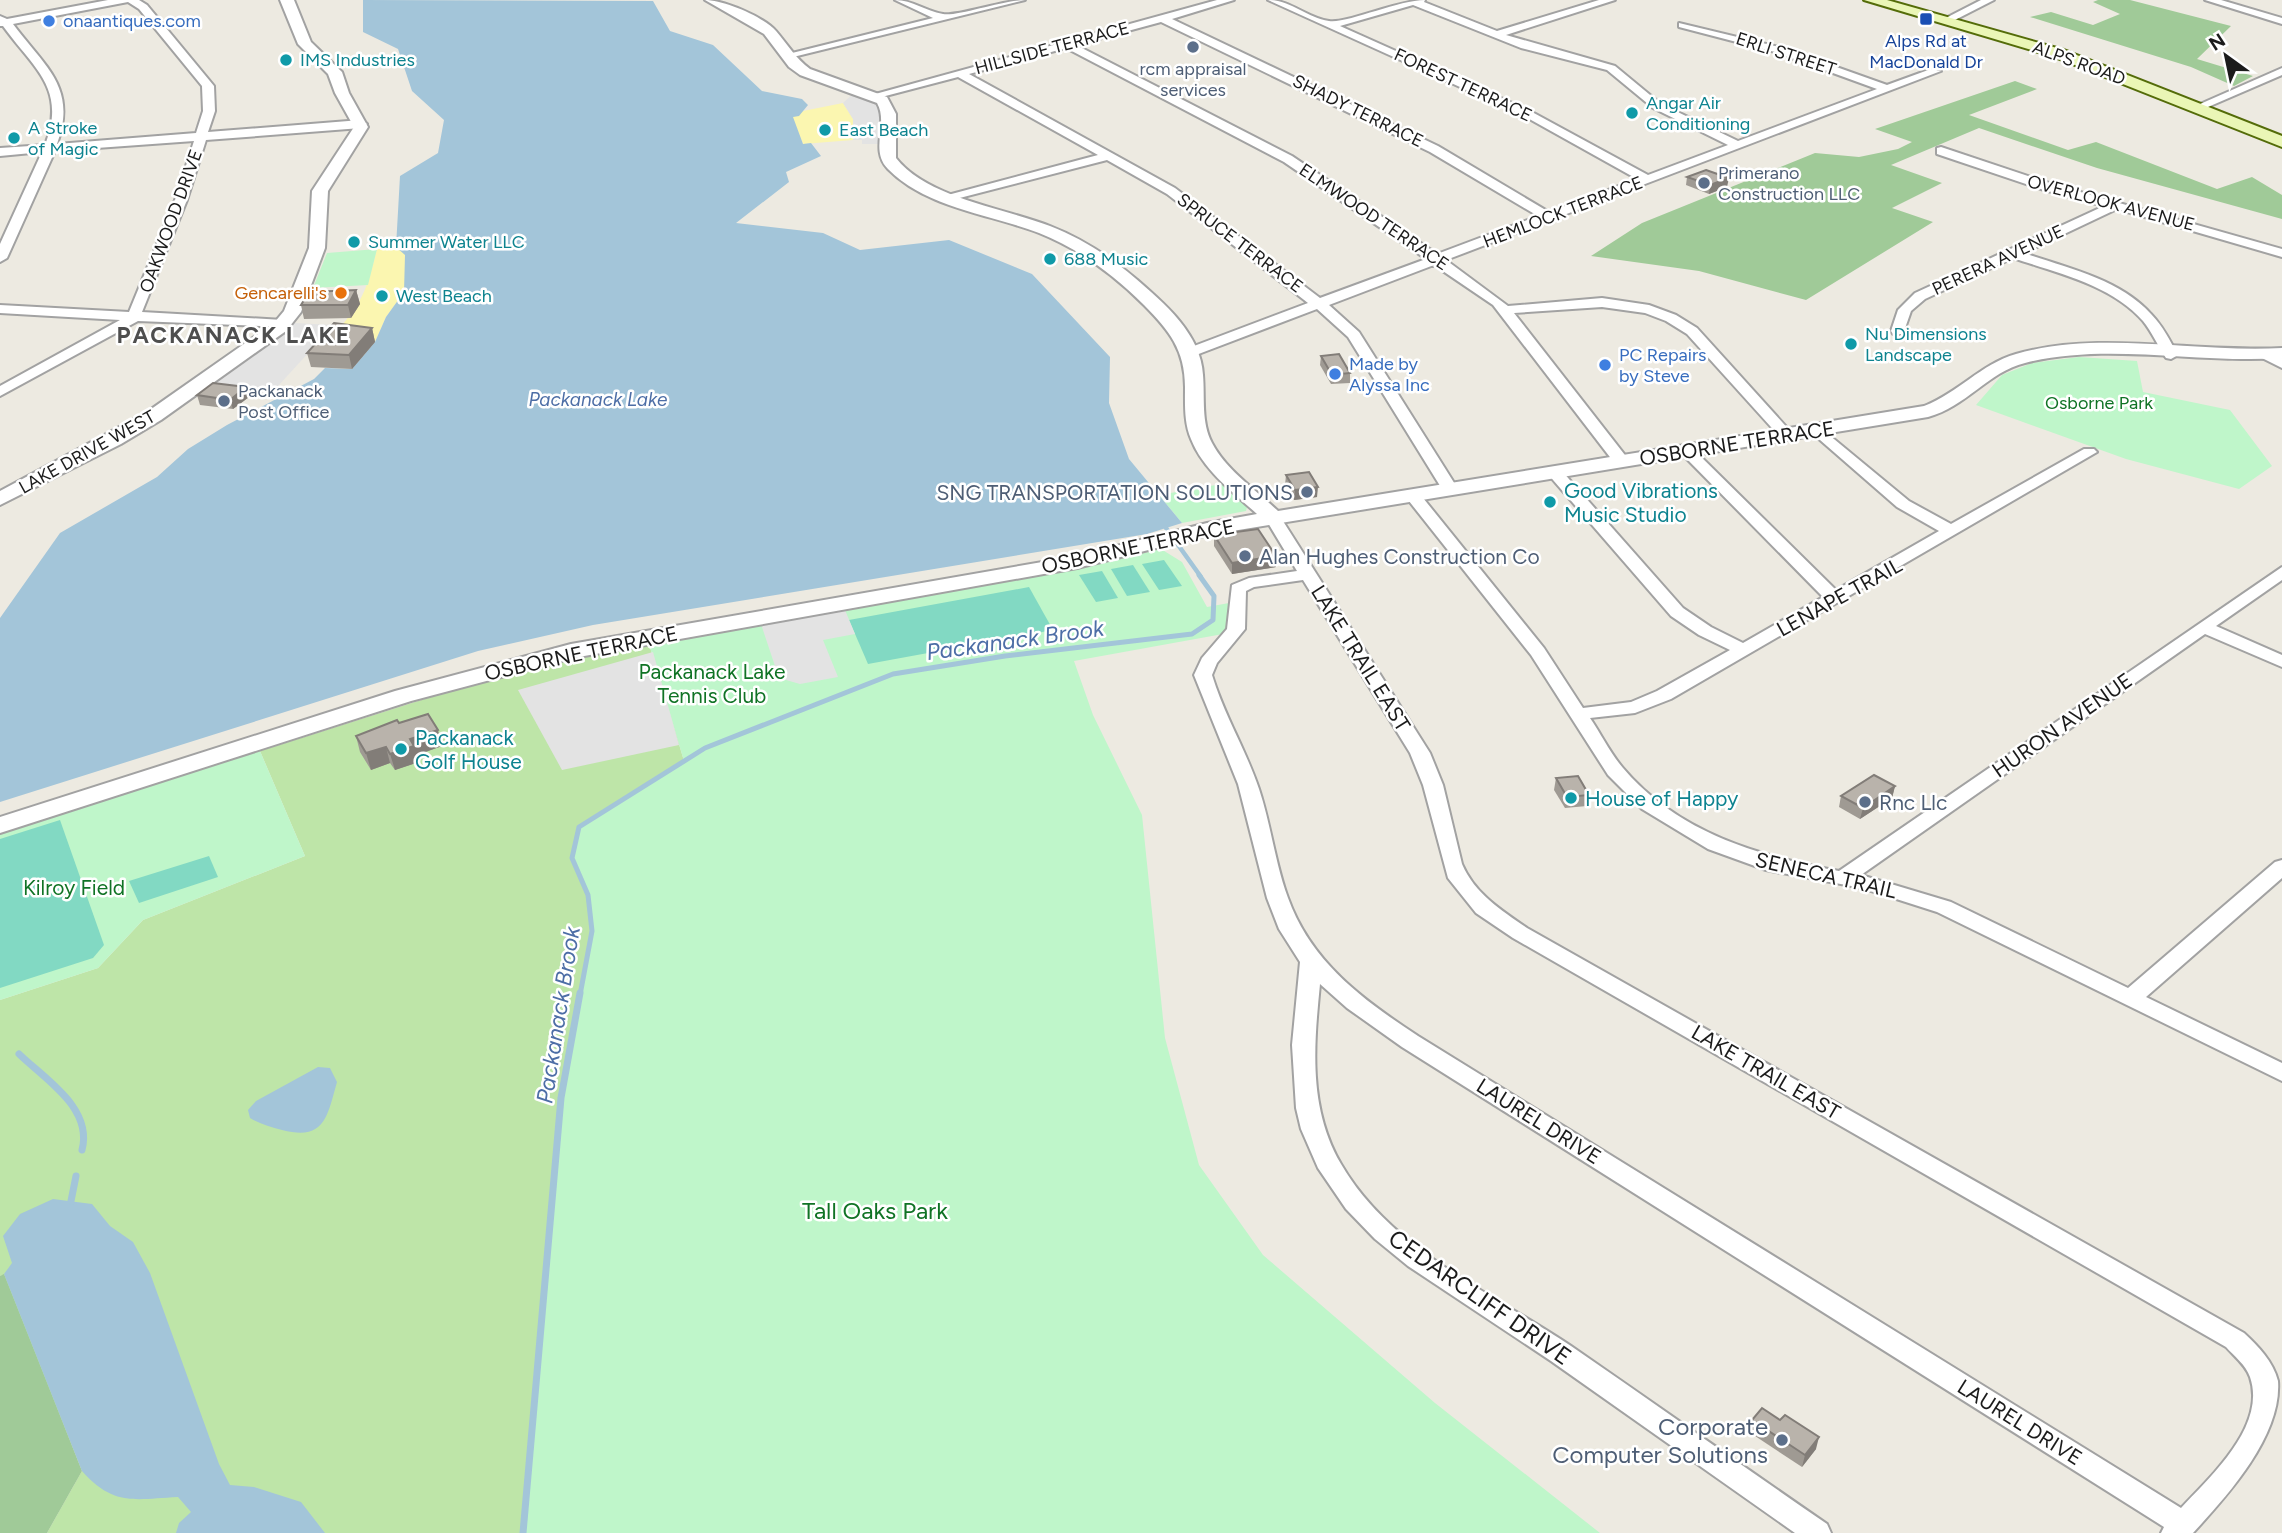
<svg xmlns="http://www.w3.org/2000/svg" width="2282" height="1533" font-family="Figtree,sans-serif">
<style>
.grass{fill:#bee5a8}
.forest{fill:#a0ca98}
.sand{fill:#fbf6b0}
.park{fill:#bff6ca}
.pitch{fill:#82d9c3}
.parking{fill:#e3e3e3}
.water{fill:#a3c5d9}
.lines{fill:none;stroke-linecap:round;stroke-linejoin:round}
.stream-far2{stroke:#a3c5d9;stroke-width:4.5}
.stream-far1{stroke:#a3c5d9;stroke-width:5}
.stream{stroke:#a3c5d9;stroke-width:7}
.minor-casing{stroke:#a2a2a2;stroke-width:4}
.tertiary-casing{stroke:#a2a2a2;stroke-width:4}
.secondary-casing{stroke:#546c09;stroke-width:4}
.minor{fill:#fff;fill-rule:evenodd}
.tertiary{fill:#fff;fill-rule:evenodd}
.secondary{fill:#eaf6b6;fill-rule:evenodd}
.wall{fill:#9f9a93}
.shaded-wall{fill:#827d78}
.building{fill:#b9b3ab;stroke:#827d78;stroke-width:2}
.transit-dot{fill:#1a4fb4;stroke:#fff;stroke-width:2.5}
.shop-dot{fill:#3f7fe0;stroke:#fff;stroke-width:2.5}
.service-dot{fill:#5c6f8a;stroke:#fff;stroke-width:2.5}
.culture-dot{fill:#0f9aa8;stroke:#fff;stroke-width:2.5}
.food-dot{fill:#e8710a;stroke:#fff;stroke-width:2.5}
.labels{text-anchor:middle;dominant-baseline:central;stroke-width:5;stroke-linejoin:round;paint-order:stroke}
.far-shop-label{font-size:18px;fill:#366cbe;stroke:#fff;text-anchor:start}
.far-transit-label{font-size:18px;fill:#164399;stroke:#fff}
.far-street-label{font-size:18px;fill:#1b1b1b;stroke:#fff}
.far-culture-label{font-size:18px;fill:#0d838f;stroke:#fff;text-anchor:start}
.far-service-label{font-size:18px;fill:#4e5e75;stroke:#fff;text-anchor:start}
.far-food-label{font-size:18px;fill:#c56008;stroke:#fff;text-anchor:end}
.far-park-label{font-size:18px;fill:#107325;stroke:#fff}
.far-water-label{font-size:19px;font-style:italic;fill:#4d6ea6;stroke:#fff}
.street-label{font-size:21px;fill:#1b1b1b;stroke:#fff}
.culture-label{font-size:21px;fill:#0d838f;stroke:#fff;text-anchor:start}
.service-label{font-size:21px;fill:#4e5e75;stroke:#fff;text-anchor:start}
.park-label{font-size:21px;fill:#107325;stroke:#fff}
.far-district-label{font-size:23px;font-weight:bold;letter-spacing:2px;fill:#4e4e4e;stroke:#fff}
.water-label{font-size:23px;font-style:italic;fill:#4d6ea6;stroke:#fff}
.near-park-label{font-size:24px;fill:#107325;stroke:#fff}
.near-street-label{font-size:24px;fill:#1b1b1b;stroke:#fff}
.near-service-label{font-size:24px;fill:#4e5e75;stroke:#fff;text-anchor:end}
</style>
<rect width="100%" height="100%" fill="#edeae1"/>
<path class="grass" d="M649,644L684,761L580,827L572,858L588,895L592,931L561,1098L523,1533H47L82,1471L3,1275L0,1276V1000L98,968L143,920L305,856L260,751L472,684L555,662Z"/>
<g class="forest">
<path d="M2098,0H2130L2231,26L2197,59L2253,76L2234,86L2191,67L2030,17L2051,12L2093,25L2120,14L2093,2Z"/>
<path d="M2015,81L2037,89L1969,115L2068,150L2096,142L2217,189L2252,177L2282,195V219L2097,168L1979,128L1891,165L1942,183L1892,208L1933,222L1806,300L1699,271L1591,256L1642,223L1815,153L1859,157L1898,149L1912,142L1875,129Z"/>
<path d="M4,1274L82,1471L47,1533H0V1276Z"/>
</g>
<g class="sand">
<path d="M843,103L853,119V140L803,144L792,116L803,111Z"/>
<path d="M396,247L405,254V291L386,317L375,342L329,340C361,304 365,297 377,249Z"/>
</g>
<g class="park">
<path d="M377,249L368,285L313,288L327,253Z"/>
<path d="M2079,357L2137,361L2143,392L2230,410L2272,466L2239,489L2126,459L1976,405L2002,375L2032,363Z"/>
<path d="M1227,483L1247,507L1246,511L1182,523L1159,495Z"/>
<path d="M1161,549L1182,562L1207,607L1229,603V620L1223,634L1074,661L1093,715L1142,815L1165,1038L1199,1165L1263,1255L1435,1403L1600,1533H523L561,1098L592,931L588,895L572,858L579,827L684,761L649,644L1085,567Z"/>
<path d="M260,751L305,856L143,920L98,968L0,1000V834Z"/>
</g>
<g class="pitch">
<path d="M1164,560L1182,586L1159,590L1142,564Z"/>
<path d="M1133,565L1150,592L1127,596L1111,569Z"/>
<path d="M1102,571L1118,598L1096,602L1079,575Z"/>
<path d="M1029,587L1053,630L868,664L849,620Z"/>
<path d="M60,820L104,945L93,958L0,988V839Z"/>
<path d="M209,856L218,877L139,903L129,881Z"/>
</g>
<g class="parking">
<path d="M854,93L878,103L881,107L880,144H862V140H853V119L843,103Z"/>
<path d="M294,323L334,325L267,398L198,390Z"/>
<path d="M845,610L855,634L823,640L838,677L800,684L779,678L761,624Z"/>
<path d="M653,652L679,745L562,770L518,690Z"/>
</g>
<g class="water">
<path d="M363,0L653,1L670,31L713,45L762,91L802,99L808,105L799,116L793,117L803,144L811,143L821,156L786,172L789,182L736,223L823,233L860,250L949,240L1032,274L1110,357L1109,403L1129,459L1182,523L1147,534L593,625L478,651L0,802V618L60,533L157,477L188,449L227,425L314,379L325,368L352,369L375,342L386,317L404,292L405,255L396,247L400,176L438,153L444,120L412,91L398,49L363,32Z"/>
<path d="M318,1067L330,1068L337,1082C327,1117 325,1141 282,1130C270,1127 260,1124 250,1118L248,1110L256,1101Z"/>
<path d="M53,1199L92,1204L110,1226L133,1242L150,1273L219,1464L230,1485L254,1487L301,1502L325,1533H176L179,1523L191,1512L178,1497C135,1499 114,1507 82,1471L4,1274L12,1263L3,1236L20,1214Z"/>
</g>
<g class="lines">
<path class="stream-far2" d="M1166,528L1201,577"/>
<path class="stream-far1" d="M580,995L592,931L588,895L572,858L579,827L705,748L893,674L1005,656L1192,634L1213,620L1214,596L1199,575"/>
<g class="stream">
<path d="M19,1054C46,1080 93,1108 82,1150"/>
<path d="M71,1201L76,1176"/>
<path d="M523,1533L561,1098L580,993"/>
</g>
<defs>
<g id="minor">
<path d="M108,0H139L147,5L214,86L215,111L208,132L361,120L367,124L361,128L206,140L187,200L142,312L283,320L288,321V327L138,321L0,396V386L120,320L0,313V305L129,312L175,200L194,141L55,151L7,258L0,262V244L42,152L0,156V148L45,145C67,88 34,69 3,26H0V16L7,19ZM128,2L139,9L202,86L203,111L196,133L57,144C78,87 44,66 13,24Z"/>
<path d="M895,0C913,0 925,11 943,14C956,17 1003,0 1025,0L789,58L784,55L933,18Z"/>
<path d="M1217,0H1234L1172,19L1438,146L1549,212L1637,179L1524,116L1268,0C1291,0 1307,18 1329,21C1346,24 1398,0 1425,0L1424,2L1497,31L1599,0H1615L1506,35L1615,66L1661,104L1738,141L1877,89L1775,52L1679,27V23L1783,48L1887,85L1931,69L1941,71L1446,260L1508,306L1602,298L1649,305L1676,315L1697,328L1791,432V438H1781L1687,334L1666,321L1645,313L1602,307L1514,313L1628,459V465H1616L1493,305L1434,265L1329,305L1359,332L1458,489L1450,494L1442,489L1348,337L1317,309L1196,355H1186V349L1308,303L1167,194L1107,160L944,202V196L1098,155L958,77L874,99L868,96ZM1413,5L1521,48L1607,70L1653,108L1728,145L1648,175L1532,112L1340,26ZM1161,22L1430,152L1538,216L1437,254L1292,156L1076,45ZM1066,48L1284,162L1426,259L1320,298L1175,188L969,74Z"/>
<path d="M1981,0H1994L1949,23L1940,21Z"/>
<path d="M2205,0H2221L2282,18V24Z"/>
<path d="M2282,68V75L2201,110L2191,108Z"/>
<path d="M1941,147L2052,184L2282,249V257L2117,209L2024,253C2067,268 2120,279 2151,314C2163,326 2170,341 2178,355L2171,359L2166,358C2158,346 2152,332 2143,321C2112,285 2057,273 2013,258L1925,299L1911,311L1903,334H1893L1891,331L1898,310L1915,293L2104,206L2044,190L1937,154V148Z"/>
<path d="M2267,351L2282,358V368L2262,358L2260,355Z"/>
<path d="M1817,425L1909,501L1951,524L2084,449H2094L2097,452L1671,699L1635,713L1590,718C1601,734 1610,753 1623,768C1678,833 1759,856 1839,871L2282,567V580L2216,626L2282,655V667L2205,634L1861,875L1951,902L2128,988L2275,862L2282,860V878L2146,997L2282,1063V1081L1937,912L1862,888L1766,870L1708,849L1642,809L1608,775L1531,655L1405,496L1413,491L1419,493L1544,648L1583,708L1631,702L1657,691L1730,650L1699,635L1671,616L1547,473L1549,470H1561L1683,608L1711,627L1743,643L1823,597L1682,454V448H1692L1836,590L1939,531L1897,507L1812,433L1809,430Z"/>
<path d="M1273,513L1281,518L1430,753L1443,785L1462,864C1475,894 1501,910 1527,928L2244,1333C2258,1346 2273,1361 2278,1381C2282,1436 2227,1496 2193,1533H2161L2164,1527L1402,1047L1347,1008L1320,984C1314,1045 1308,1108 1341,1164C1390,1249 1492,1293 1571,1346C1657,1405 1741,1465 1827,1524L1831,1533H1795L1551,1361L1408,1266L1375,1239L1346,1209L1318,1168L1301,1129L1296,1108L1292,1045L1300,962L1279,929L1267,898L1238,784L1194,675L1202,658L1227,629L1232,585L1249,578L1297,571L1265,518ZM1303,580L1410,753L1423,785L1448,878L1476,913L1513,938L2226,1347C2234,1356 2246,1365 2250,1377C2267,1426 2210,1477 2181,1508L1418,1036C1363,1000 1311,962 1288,898C1275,863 1271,825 1259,789C1246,750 1224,715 1212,675L1217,663L1245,629L1246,591L1254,587Z"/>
</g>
<g id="tertiary">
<path d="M280,0H294L311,42L342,72L349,93L368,127L328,191L325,248L301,312L286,331L161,420L121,444L0,505V491L147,412L274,323L284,311L309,248L312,191L354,127L335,93L328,74L298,44Z"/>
<path d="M705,0C724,0 764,17 776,31C788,45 796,59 810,69L887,97L896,114V158C927,198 1004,208 1050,226C1081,238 1109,256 1135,278C1164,303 1201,334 1203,375C1205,398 1201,422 1212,443C1226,470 1256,490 1278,511L1924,406C1958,393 1981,364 2016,354C2098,330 2197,353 2282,348V358C2200,364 2105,342 2025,363C1988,372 1966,407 1928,417L1208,535L1077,568L573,658L411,701L0,833V817L395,691L571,644L1077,556L1207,523L1257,514C1234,493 1203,470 1191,439C1184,423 1185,405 1185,387C1185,350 1169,330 1144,305C1113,274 1079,249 1039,233C990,214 926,208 888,169C869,150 889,124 877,103L800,75L789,67L764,34Z"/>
</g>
<path id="secondary" d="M1864,0H1887L2064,50L2282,136V147L2052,56Z"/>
</defs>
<use href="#minor" class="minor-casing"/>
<use href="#tertiary" class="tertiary-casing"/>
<use href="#secondary" class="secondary-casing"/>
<use href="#minor" class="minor"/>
<use href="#tertiary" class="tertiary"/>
<use href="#secondary" class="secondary"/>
</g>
<g class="wall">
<path d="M1687,177L1727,187L1709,194L1686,185Z"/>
<path d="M356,290L360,304L351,318L304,319L301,305Z"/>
<path d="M372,328L375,342L352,369L311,367L307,353Z"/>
<path d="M1321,356L1350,373V383L1331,384L1320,365Z"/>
<path d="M197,395L249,397L233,409L200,405Z"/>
<path d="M1286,475L1317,497L1294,500L1285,485Z"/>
<path d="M1214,535L1276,567L1232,574L1214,546Z"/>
<path d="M399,723L442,746L417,755L419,762L395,770L390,763L371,770L360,752L356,736Z"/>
<path d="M1556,778L1589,795L1587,806L1565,808L1554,790Z"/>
<path d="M1895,786L1892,798L1860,819L1839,807L1841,796Z"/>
<path d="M1752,1420H1780L1816,1449L1802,1467L1749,1432Z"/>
</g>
<g class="shaded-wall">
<path d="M1729,178L1727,187L1709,194L1710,185Z"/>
<path d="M356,290L360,304L351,318L348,305Z"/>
<path d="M372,328L375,342L352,369L349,355Z"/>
<path d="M246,387L249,397L233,409L230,400Z"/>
<path d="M1318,487L1317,497L1294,500L1295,490Z"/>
<path d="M1276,556V567L1232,574V563Z"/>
<path d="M438,730L442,746L417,755L419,762L395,770L390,754L410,739Z"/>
<path d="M386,747L390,763L371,770L366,753Z"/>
<path d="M1895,786L1892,798L1860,819L1863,808Z"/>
<path d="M1819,1437L1816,1449L1802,1467L1805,1455Z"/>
</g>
<g class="building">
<path d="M1706,170L1729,178L1710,185L1687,177Z"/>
<path d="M356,290L348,305H301L309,292Z"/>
<path d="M334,323L372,328L349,355L307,353Z"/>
<path d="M1339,354L1350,373L1332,375L1321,356Z"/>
<path d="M213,383L246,387L230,400L197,395Z"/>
<path d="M1309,472L1318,487L1295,490L1286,475Z"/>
<path d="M1258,529L1276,556L1232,563L1214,535Z"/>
<path d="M428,714L438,730L410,739L414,746L390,754L386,747L366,753L356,736L397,720L399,723Z"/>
<path d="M1874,775L1895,786L1863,808L1841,796Z"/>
<path d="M1578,776L1589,795L1567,797L1556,778Z"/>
<path d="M1762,1408L1780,1420L1785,1415L1819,1437L1805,1455L1752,1420Z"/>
</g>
<rect class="transit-dot" x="1919" y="12" width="14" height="14" rx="3.5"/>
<g class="shop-dot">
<circle cx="49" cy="21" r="7"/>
<circle cx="1605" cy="365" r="7"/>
<circle cx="1335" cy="374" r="7"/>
</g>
<g class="service-dot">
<circle cx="1193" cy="47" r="7"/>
<circle cx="1704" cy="183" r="7"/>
<circle cx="224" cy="401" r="7"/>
<circle cx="1307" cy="492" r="7"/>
<circle cx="1245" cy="556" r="7"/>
<circle cx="1865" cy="802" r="7"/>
<circle cx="1782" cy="1440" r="7"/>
</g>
<g class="culture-dot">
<circle cx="286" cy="60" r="7"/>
<circle cx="1632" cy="113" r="7"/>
<circle cx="825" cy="130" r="7"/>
<circle cx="14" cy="138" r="7"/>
<circle cx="354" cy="242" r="7"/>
<circle cx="1050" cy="259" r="7"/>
<circle cx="382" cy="296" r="7"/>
<circle cx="1851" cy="344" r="7"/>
<circle cx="1550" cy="502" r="7"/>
<circle cx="401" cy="749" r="7"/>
<circle cx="1571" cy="798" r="7"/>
</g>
<circle class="food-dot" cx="341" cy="293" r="7"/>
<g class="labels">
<g class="far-shop-label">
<text x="63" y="21">onaantiques.com</text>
<text x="1619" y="355">PC Repairs<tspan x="1619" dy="21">by Steve</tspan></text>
<text x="1349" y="364">Made by<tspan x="1349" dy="21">Alyssa Inc</tspan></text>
</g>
<g class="far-transit-label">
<text x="1926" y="41">Alps Rd at<tspan x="1926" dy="21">MacDonald Dr</tspan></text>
</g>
<g class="far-street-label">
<text transform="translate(1052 48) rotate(-15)">HILLSIDE TERRACE</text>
<text transform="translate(1786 54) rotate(18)">ERLI STREET</text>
<text transform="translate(2079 63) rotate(20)">ALPS ROAD</text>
<text transform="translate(1463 85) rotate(25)">FOREST TERRACE</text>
<text transform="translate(1358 111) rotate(26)">SHADY TERRACE</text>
<text transform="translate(2111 203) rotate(15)">OVERLOOK AVENUE</text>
<text transform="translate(1563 212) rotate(-21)">HEMLOCK TERRACE</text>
<text transform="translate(1374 217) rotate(34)">ELMWOOD TERRACE</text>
<text transform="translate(171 221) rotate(-70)">OAKWOOD DRIVE</text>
<text transform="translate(1240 243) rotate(37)">SPRUCE TERRACE</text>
<text transform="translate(1998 260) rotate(-25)">PERERA AVENUE</text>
<text transform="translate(87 452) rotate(-29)">LAKE DRIVE WEST</text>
</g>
<g class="far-culture-label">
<text x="300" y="60">IMS Industries</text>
<text x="1646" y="103">Angar Air<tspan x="1646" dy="21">Conditioning</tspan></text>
<text x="28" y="128">A Stroke<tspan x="28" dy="21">of Magic</tspan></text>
<text x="839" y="130">East Beach</text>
<text x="368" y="242">Summer Water LLC</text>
<text x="1064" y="259">688 Music</text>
<text x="396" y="296">West Beach</text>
<text x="1865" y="334">Nu Dimensions<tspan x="1865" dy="21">Landscape</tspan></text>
</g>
<g class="far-service-label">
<text x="1193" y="69" text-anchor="middle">rcm appraisal<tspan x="1193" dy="21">services</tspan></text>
<text x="1718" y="173">Primerano<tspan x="1718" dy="21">Construction LLC</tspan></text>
<text x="238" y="391">Packanack<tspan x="238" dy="21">Post Office</tspan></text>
</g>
<g class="far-food-label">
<text x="327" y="293">Gencarelli's</text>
</g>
<g class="far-park-label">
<text x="2099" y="403">Osborne Park</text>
</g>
<g class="far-water-label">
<text x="598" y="399">Packanack Lake</text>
</g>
<g class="street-label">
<text transform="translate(1737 443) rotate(-9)">OSBORNE TERRACE</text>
<text transform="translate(1138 546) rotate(-12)">OSBORNE TERRACE</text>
<text transform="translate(1839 597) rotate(-29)">LENAPE TRAIL</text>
<text transform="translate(581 653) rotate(-12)">OSBORNE TERRACE</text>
<text transform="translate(1361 658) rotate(58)">LAKE TRAIL EAST</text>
<text transform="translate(2062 725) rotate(-35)">HURON AVENUE</text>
<text transform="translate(1826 875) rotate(13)">SENECA TRAIL</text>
<text transform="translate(1766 1072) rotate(30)">LAKE TRAIL EAST</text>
<text transform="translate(1539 1121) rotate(32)">LAUREL DRIVE</text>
<text transform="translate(2020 1422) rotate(32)">LAUREL DRIVE</text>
</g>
<g class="culture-label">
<text x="1564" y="490">Good Vibrations<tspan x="1564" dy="24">Music Studio</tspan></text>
<text x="415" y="737">Packanack<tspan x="415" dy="24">Golf House</tspan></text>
<text x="1585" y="798">House of Happy</text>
</g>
<g class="service-label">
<text x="1293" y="492" text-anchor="end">SNG TRANSPORTATION SOLUTIONS</text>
<text x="1259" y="556">Alan Hughes Construction Co</text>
<text x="1879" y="802">Rnc Llc</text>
</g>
<g class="park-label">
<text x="712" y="671">Packanack Lake<tspan x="712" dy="24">Tennis Club</tspan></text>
<text x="74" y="887">Kilroy Field</text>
</g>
<g class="far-district-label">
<text x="234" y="335">PACKANACK LAKE</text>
</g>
<g class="water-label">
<text transform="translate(1015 640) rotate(-8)">Packanack Brook</text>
<text transform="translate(558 1015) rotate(-81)">Packanack Brook</text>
</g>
<g class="near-park-label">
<text x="875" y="1210">Tall Oaks Park</text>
</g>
<g class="near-street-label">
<text transform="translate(1480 1297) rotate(35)">CEDARCLIFF DRIVE</text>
</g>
<g class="near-service-label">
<text x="1768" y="1426">Corporate<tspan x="1768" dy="28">Computer Solutions</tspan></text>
</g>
</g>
<g transform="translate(2226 56) rotate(327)" stroke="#ffffff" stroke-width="5" paint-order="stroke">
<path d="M0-5L12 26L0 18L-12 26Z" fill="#1b1b1b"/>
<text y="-10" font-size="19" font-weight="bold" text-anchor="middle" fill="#1b1b1b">N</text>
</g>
</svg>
